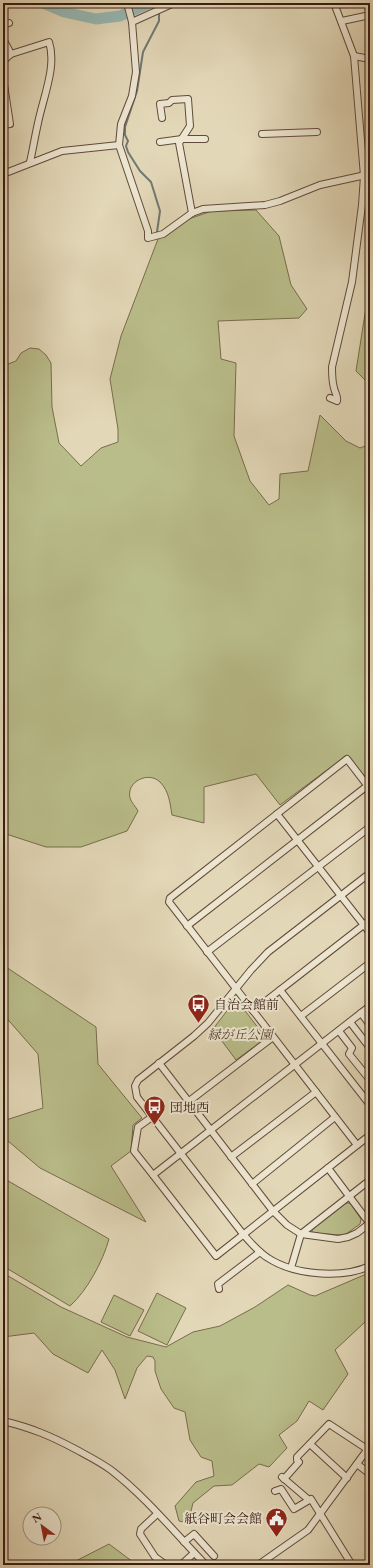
<svg xmlns="http://www.w3.org/2000/svg" width="373" height="1568" font-family="'EB Garamond','Noto Serif JP',serif">
<style>
.green{fill:#b9bd8a;stroke:#786c4d}
.lines{fill:none;stroke-linecap:round;stroke-linejoin:round}
.stream{stroke:#707972;stroke-width:2}
.river{stroke:#96b8b4;stroke-width:11}
.minor-casing{stroke:#624a3a;stroke-width:8}
.minor{stroke:#ece5d0;stroke-width:6}
.labels{text-anchor:middle;dominant-baseline:central;stroke-width:4;stroke-linejoin:round;paint-order:stroke}
.poi-label{font-size:13px;fill:#381b10;stroke:#ece5d0;text-anchor:start}
.park-label{font-size:13px;font-style:italic;fill:#58442e;stroke:#ece5d0}
</style>
<rect width="100%" height="100%" fill="#e2d7b7"/>
<filter id="stains"><feTurbulence type="fractalNoise" baseFrequency=".005" numOctaves="4"/><feColorMatrix values="0 0 0 0 .2 0 0 0 0 .09 0 0 0 0 .02 0 0 0 .5 -.17"/></filter>
<radialGradient id="worn" r=".72"><stop offset=".6" stop-color="#630" stop-opacity="0"/><stop offset="1" stop-color="#630" stop-opacity=".3"/></radialGradient>
<g class="green">
<path d="M256,210L279,236L291,285L307,309L299,318L218,321L221,359L236,363L234,436L250,481L269,505L279,499L280,474L308,471L320,415L346,441L360,448L370,444V783L347,755L280,805L256,774L204,787V823L172,815C170,803 169,791 160,782C149,771 126,781 130,798C131,802 136,807 138,811L127,831L81,847H46L3,833V366L16,361L21,353L30,348L39,349L46,355L51,363L52,407L59,443L81,466L101,448L118,442V429L110,379L121,336L158,239L177,223L212,211Z"/>
<path d="M370,282V385L356,371Z"/>
<path d="M3,965L96,1027L98,1064L142,1118L133,1125L131,1151L111,1166L146,1222L40,1168L8,1141L3,1145V1121L43,1108L38,1054L3,1014Z"/>
<path d="M236,999L266,1038L236,1060L213,1029Z"/>
<path d="M3,1178L109,1239C103,1261 87,1291 70,1306L3,1266Z"/>
<path d="M346,1203H350L361,1219L360,1224L346,1234L341,1235L312,1233V1229Z"/>
<path d="M370,1271V1320L365,1322L335,1350L348,1374L323,1410L309,1401L297,1421L279,1435L287,1448L269,1467L259,1464L232,1485L214,1486L193,1503L188,1523L179,1521L175,1506L196,1482L214,1476L212,1461L201,1457L190,1440L185,1412L174,1408L161,1389L155,1371V1361L153,1357L147,1356L137,1368L125,1399L115,1370L102,1350L88,1373L53,1354L34,1333L3,1337V1273L61,1307L127,1337L166,1347L193,1332L220,1326L255,1307L288,1285L310,1295L315,1296L364,1275Z"/>
<path d="M157,1293L186,1308L167,1345L138,1331Z"/>
<path d="M114,1295L144,1310L130,1336L101,1322Z"/>
<path d="M109,1544L137,1565H68Z"/>
</g>
<g class="lines">
<g class="stream">
<path d="M158,6L159,3"/>
<path d="M157,232L160,211L151,182L140,171L128,152L126,146L128,141L125,135V127L137,91L143,52L159,21V13"/>
</g>
<g class="river">
<path d="M43,3L64,12L96,19L120,16L150,3"/>
<path d="M367,1565L370,1564"/>
</g>
<defs>
<g id="minor">
<path d="M127,3L132,22L136,72L132,96L121,124L119,145L148,231V238L163,234L192,213L203,209L265,205L280,201L320,185L370,174"/>
<path d="M342,21L370,15"/>
<path d="M132,22L174,3"/>
<path d="M3,25L9,23"/>
<path d="M3,39L11,54"/>
<path d="M354,56L370,59"/>
<path d="M3,61L11,54L49,42C57,66 43,98 38,123C35,136 33,149 30,162"/>
<path d="M3,78L10,124L3,125"/>
<path d="M162,118L160,104L169,103L172,100L188,99L190,126L179,143L192,213"/>
<path d="M262,134L317,132"/>
<path d="M160,142L182,139H205"/>
<path d="M3,174L62,151L119,145"/>
<path d="M330,398L337,401C338,396 335,393 334,388C332,381 332,374 332,367L352,282L362,205L364,176L354,56L334,3"/>
<path d="M277,814L370,933"/>
<path d="M370,873L268,952L251,970L208,1023L194,1036L138,1080L135,1086L137,1097L243,1234C251,1243 258,1252 268,1258C294,1275 342,1279 370,1266"/>
<path d="M187,926L367,786"/>
<path d="M207,952L370,827"/>
<path d="M280,990L370,1105"/>
<path d="M370,1006L153,1175L216,1256L370,1135"/>
<path d="M253,1011L370,920"/>
<path d="M361,1013L370,1025"/>
<path d="M301,1016L370,963"/>
<path d="M350,1022L370,1048"/>
<path d="M339,1031L352,1048L349,1054L370,1080"/>
<path d="M159,1063L273,1211L287,1225L301,1234L338,1239L348,1237L357,1233L370,1223"/>
<path d="M188,1102L273,1037"/>
<path d="M152,1117L138,1127L134,1151L153,1175"/>
<path d="M357,1145L169,902L170,898L347,759L370,789"/>
<path d="M231,1157L316,1092"/>
<path d="M328,1168L370,1224"/>
<path d="M252,1184L335,1117"/>
<path d="M291,1268L301,1234L370,1180"/>
<path d="M219,1289L218,1284L260,1252"/>
<path d="M3,1421C32,1428 51,1436 77,1450C88,1456 100,1462 111,1470C146,1497 175,1533 206,1565"/>
<path d="M310,1444L347,1478"/>
<path d="M357,1464L370,1474"/>
<path d="M282,1477L309,1500"/>
<path d="M284,1479L299,1462L297,1460V1457L329,1424L367,1449"/>
<path d="M275,1491L281,1489L294,1509L311,1499L352,1565"/>
<path d="M157,1514L141,1529L140,1534L155,1557L166,1565"/>
<path d="M184,1542L194,1534L214,1556"/>
<path d="M181,1565L194,1553"/>
<path d="M258,1565L308,1530L370,1446"/>
</g>
</defs>
<use href="#minor" class="minor-casing"/>
<use href="#minor" class="minor"/>
</g>
<defs>
<symbol id="bus-pin" viewBox="-11 -11 22 30"><path d="M0 17L-7.5 6A9.5 9.5 0 1 1 7.5 6Z" fill="#8f2418" stroke="#ece5d0"/><path d="M-5-6H5V4H4V6H2V4H-2V6H-4V4H-5ZM-3.5-4V0h7V-4ZM-3.5 1.2v1.5H-2V1.2ZM2 1.2v1.5H3.5V1.2Z" fill="#fff"/></symbol>
<symbol id="civic-pin" viewBox="-11 -11 22 30"><path d="M0 17L-7.5 6A9.5 9.5 0 1 1 7.5 6Z" fill="#8f2418" stroke="#ece5d0"/><path d="M-.6-6.5H3V-4.5H.6V-3L4-1V1h2V6H-6V1h2V-1L-.6-3ZM-1.2 2.5V6h2.4V2.5Z" fill="#fff"/></symbol>
</defs>
<g fill-rule="evenodd">
<use href="#bus-pin" x="186" y="992" width="25" height="34"/>
<use href="#bus-pin" x="142" y="1094" width="25" height="34"/>
<use href="#civic-pin" x="264" y="1506" width="25" height="34"/>
</g>
<g class="labels">
<g class="poi-label">
<text x="214" y="1004">自治会館前</text>
<text x="170" y="1107">団地西</text>
<text x="262" y="1518" text-anchor="end">紙谷町会会館</text>
</g>
<g class="park-label">
<text x="240" y="1034">緑が丘公園</text>
</g>
</g>
<rect width="373" height="1568" fill="none" stroke="#e2d7b7" stroke-width="16"/>
<rect x="4" y="4" width="365" height="1560" fill="none" stroke="#381b10" stroke-width="2"/>
<rect x="8" y="8" width="357" height="1552" fill="none" stroke="#381b10"/>
<g transform="translate(42 1526) rotate(328)"><circle r="19" fill="#ece5d0" stroke="#a49483"/>
<path d="M0-3L7 15L0 10L-7 15Z" fill="#8f2418"/>
<text y="-6" font-size="11" font-weight="bold" text-anchor="middle" fill="#381b10">N</text>
</g>
<rect width="100%" height="100%" filter="url(#stains)"/>
<rect width="100%" height="100%" fill="url(#worn)"/>
</svg>
